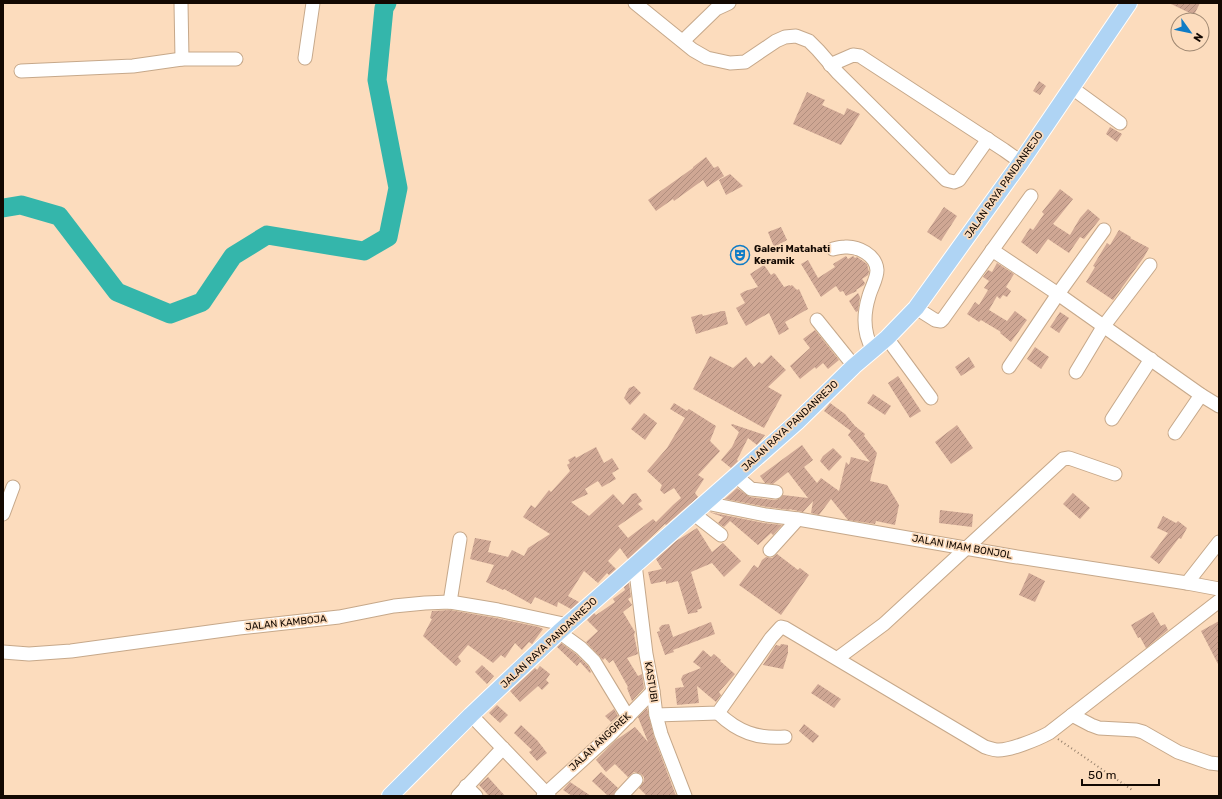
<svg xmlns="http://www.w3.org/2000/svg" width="1222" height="799" font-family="Rubik,sans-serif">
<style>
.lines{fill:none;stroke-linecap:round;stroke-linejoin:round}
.river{stroke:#34b6ab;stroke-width:19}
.building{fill:url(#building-hatch)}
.minor-casing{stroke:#c6a88a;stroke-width:15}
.major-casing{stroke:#fff;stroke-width:18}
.path{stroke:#98826d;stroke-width:2;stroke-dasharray:1 3;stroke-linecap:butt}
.minor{stroke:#fff;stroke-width:13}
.major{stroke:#afd4f4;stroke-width:16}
.labels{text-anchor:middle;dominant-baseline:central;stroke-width:3.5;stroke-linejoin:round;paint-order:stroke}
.street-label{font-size:10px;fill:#130902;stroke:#fcdcbd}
.poi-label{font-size:10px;font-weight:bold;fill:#130902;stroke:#fcdcbd;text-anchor:start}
</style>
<defs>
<pattern id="building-hatch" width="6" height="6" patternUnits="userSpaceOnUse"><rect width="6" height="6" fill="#cfa794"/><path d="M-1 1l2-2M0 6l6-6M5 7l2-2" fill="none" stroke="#b18e7e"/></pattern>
</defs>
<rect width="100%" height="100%" fill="#fcdcbd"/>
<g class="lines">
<path class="river" d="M3,208L21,205L59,216L117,292L170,314L202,302L233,256L267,235L364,251L388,237L398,188L377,80L384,8L387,3"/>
</g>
<g class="building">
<path d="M1169,3H1200L1194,15Z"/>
<path d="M1039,81L1046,86L1040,95L1033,91Z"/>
<path d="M807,92L825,100L822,105L844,115L847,108L860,114L841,145L793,124Z"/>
<path d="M1110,127L1122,134L1117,142L1106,134Z"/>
<path d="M706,157L714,168L718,166L724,176L707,187L703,180L674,201L673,199L656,211L648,200L693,168V167Z"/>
<path d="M730,174L743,186L726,195L719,180Z"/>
<path d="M1060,189L1073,199L1053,224L1070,235L1080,218L1088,209L1100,219L1084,239L1080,237L1069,253L1048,239L1037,254L1021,242L1030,228L1033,230L1044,214L1042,212Z"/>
<path d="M944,207L957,216L941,241L927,232Z"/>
<path d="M781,227L787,240L774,247L768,232Z"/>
<path d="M1119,230L1131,237L1130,238L1149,248L1144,257L1113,300L1086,282L1095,267L1093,266L1107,243L1110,245Z"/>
<path d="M846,256L848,259L853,256L855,258L857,257L867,264L869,272L868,275L862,279L865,283L864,285L856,290L857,291L846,296L843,291L840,292L836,286L821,297L801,264L808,260L818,278L835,267L833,264Z"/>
<path d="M997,263L1014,274L1006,287L1011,291L1007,297L1003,295L1000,299L997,296L989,310L1007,321L1015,311L1027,320L1011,342L1000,333L1001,332L981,320L979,322L967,314L975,302L979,305L988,290L984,288L989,281L983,277L988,270L992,272Z"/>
<path d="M764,265L771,275L774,273L776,275L784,287L790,285V286L792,285L797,290L799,289L808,309L785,322L789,329L779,335L769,313L746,326L736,308L745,303L740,294L745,291L758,287L750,274Z"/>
<path d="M858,293L860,297L858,311L856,312L849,301Z"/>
<path d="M722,311H725L728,324L696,334L691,317L702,314L703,316Z"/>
<path d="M1060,312L1069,318L1059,333L1050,327Z"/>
<path d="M815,330L839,360L828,369L823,363L816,369L815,367L800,379L790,366L810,348L803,339Z"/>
<path d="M1035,347L1049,357L1041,369L1027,359Z"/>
<path d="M771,355L786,370L768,387L782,395L764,428L693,389L710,356L733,368L746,357L754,367L759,362L762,364Z"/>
<path d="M969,357L975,367L961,376L955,367Z"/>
<path d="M898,376L921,411L910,418L888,383Z"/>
<path d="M634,386L641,393L630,405L624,398L629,388Z"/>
<path d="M873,394L891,406L885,415L867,403Z"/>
<path d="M674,403L687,411L689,409L716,426L710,441L720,451L698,475L704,479L695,493L698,497L666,525L665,524L628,559L620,548L608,561L616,569L609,575L607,573L598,583L584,571L568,596L579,602L571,609L558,602L557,607L535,597L531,604L504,589L503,590L486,582L494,565L470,559L475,538L491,541L488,552L508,557L512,550L524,556L528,548L550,534L523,517L531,505L535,508L549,490L551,492L570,471L567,465L570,463L568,460L575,456L576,458L596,447L604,463L612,458L619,469L612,473L616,479L602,487L598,481L585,489L588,494L571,502L589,516L613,494L623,505L632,494L636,493L642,501L638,504L643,509L618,526L628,538L653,519L656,522L673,505L681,498L674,488L664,494L660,490L662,485L647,471L667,448L685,418L670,409Z"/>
<path d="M830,403L845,414L855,426L865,434L864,436L877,453L870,481L887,485L899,505L895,525L876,521L875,524L848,520L831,499L819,515L811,513L813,501L803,512L789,509L790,510L767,507L725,499L737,488L750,497L775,500L779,499L783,495L808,498L788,472L773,484L765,483L760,476L802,445L813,460L804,467L817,483L821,478L839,491L846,462L849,465L851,457L870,462L848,435L851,431L824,411Z"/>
<path d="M644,413L657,423L645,440L631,429Z"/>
<path d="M732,424L765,435L757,445L748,438L737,460L738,461L731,468L721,460L732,447L739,432L731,425Z"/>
<path d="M957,425L973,448L951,464L935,442Z"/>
<path d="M833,448L842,457L829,471L820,461L823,456Z"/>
<path d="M1073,493L1090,508L1080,519L1063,504Z"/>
<path d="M940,510L973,514L972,527L939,523Z"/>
<path d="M709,512L764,523L782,525L773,535L771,533L758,545L730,521L724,527L718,523L723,517Z"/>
<path d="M1163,516L1176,523L1178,521L1187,528L1181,539L1179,538L1159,564L1150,557L1168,533L1157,528Z"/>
<path d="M697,528L712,552L723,543L741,561L724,577L712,563L691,572L702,608L697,610L698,612L688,614L678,581L666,584V581L651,584L648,572L662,569L656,559L676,541Z"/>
<path d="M777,554L798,570L800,568L809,575L781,615L739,585L754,565L758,568L762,560L766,557L772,558Z"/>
<path d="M1029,573L1045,581L1035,602L1019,595Z"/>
<path d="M629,583L631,597L628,599L632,605L623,612L635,632L634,635L638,654L627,658L638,676L642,674L644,688L632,701L627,688L628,687L613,660L609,663L605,658L603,660L586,642L598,631L587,620L594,613L596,615L615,602L613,599L625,590L624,587Z"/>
<path d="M450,610L496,618L539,627L543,629L532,644L529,642L522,650L515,643L505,658L501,655L493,663L468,645L458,657L461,661L456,666L423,636L432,619L430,618L432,611Z"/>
<path d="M1153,612L1161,626L1165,624L1168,630L1146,648L1140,637L1138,638L1131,625Z"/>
<path d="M1219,621V666L1201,631Z"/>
<path d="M711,622L715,634L673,650L674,652L665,655L657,632L660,631L659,628L662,625L669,624L673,637Z"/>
<path d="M561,643L576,654L588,666L591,672L590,673L580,662L577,666L557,647Z"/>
<path d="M781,644L788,645V653L783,669L763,665L776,645L780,646Z"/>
<path d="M703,650L711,657L714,654L721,660L720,661L735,674L719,692L721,695L716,702L697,686L699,703L677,705L675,688L684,687L681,679L683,675L701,668L693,662Z"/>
<path d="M482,665L494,676L487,684L475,672Z"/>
<path d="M540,666L550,674L546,680L549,683L542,690L538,686L520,702L510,691L535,668L537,670Z"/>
<path d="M818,684L841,699L834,708L811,693Z"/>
<path d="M497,705L508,715L500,723L489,713Z"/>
<path d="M647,708L654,737L676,796H647L639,788L644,781V777L641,774L634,772L628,777L615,764L606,772L596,760L616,740L635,727L648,742L638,717Z"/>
<path d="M614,709L618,716L611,722L605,716Z"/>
<path d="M804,724L819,736L813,743L799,731Z"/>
<path d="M521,725L537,740L547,753L537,761L529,752L532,750L514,733Z"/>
<path d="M601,772L618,788L613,796H608L592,781Z"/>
<path d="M488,777L505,796H489L479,785Z"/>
<path d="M570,782L591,796H572L563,790Z"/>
</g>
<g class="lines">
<defs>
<g id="minor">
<path d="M181,3L182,59"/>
<path d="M635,3L693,50L707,58L730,63L745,62L776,41L785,37L796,36L809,41L818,50L838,73L946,180L954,182L959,180L988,139"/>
<path d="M683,41L716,9L729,3"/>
<path d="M305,58L313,3"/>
<path d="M830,65L853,55L860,56L1004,150L1021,162"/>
<path d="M21,71L133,66L182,59H236"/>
<path d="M1072,88L1120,123"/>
<path d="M833,249C837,248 841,247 845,247C858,246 876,255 877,270C877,279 871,288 869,296C863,315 863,333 873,350"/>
<path d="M992,250L1058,294L1201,395L1219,406"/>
<path d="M916,308L935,320L941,321L943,319L1031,196"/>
<path d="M817,320L854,366"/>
<path d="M887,338L931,398"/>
<path d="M1009,367L1058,294L1104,230"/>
<path d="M1076,372L1103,327L1150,265"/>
<path d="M1112,419L1151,359"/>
<path d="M1175,433L1201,395"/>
<path d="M736,476L751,489L776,492"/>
<path d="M706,503L766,515L798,519L1011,556L1187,583L1219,589"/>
<path d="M3,514L13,487"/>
<path d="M694,514L721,535"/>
<path d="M770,550L798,519"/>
<path d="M635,564L646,654L653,691L656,715L661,734L685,796"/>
<path d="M1187,583L1219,542"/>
<path d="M450,602L460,539"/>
<path d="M559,632L581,648L594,661L628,717"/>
<path d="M3,652L29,654L71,651L239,628L339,617L394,606L425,603L450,602L498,610L568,625"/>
<path d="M838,658L884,624L1063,459L1069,458L1115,474"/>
<path d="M718,713C738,732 757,739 785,737"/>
<path d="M471,715L549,796"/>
<path d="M656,715L718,713L771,638L781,627L785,628L985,747C989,748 993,750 997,750C1009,751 1038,739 1049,733L1219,601"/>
<path d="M1072,715L1091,725L1099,728L1136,730L1143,732L1178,752L1210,763L1219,764"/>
<path d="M466,786L476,796"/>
<path d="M458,796L503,748"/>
<path d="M543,796L609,736L653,691"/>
<path d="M621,796L636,780"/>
</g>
<path id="major" d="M390,796L471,715L559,632L797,422L854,366L887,338L916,308L1021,162L1129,3"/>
</defs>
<use href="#minor" class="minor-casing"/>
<use href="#major" class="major-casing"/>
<path class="path" d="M1058,739L1132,790"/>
<use href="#minor" class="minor"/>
<use href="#major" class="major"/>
</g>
<defs>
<symbol id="theatre-ring" viewBox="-11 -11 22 22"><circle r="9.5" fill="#fcdcbd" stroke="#0f7cc6" stroke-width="1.5"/><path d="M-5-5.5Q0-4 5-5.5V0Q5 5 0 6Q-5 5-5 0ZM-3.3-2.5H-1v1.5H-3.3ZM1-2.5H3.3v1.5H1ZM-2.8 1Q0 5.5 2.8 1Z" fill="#0f7cc6"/></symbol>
</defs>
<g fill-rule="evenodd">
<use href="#theatre-ring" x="729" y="244" width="22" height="22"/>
</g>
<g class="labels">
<g class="street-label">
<text transform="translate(1004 185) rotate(-55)">JALAN RAYA PANDANREJO</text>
<text transform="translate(790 426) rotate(-43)">JALAN RAYA PANDANREJO</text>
<text transform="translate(962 547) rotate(10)">JALAN IMAM BONJOL</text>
<text transform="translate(286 623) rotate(-6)">JALAN KAMBOJA</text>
<text transform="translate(549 643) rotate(-43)">JALAN RAYA PANDANREJO</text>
<text transform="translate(651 682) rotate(81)">KASTUBI</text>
<text transform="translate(600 742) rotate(-43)">JALAN ANGGREK</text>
</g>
<g class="poi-label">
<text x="754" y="249">Galeri Matahati<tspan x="754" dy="12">Keramik</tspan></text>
</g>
</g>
<rect width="1222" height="799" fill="none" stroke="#130902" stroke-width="8"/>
<g transform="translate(1190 32) rotate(123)"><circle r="19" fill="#fcdcbd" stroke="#9f8872"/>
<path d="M0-3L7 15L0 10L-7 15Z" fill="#0f7cc6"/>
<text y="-6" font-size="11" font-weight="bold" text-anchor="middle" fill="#130902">N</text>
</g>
<path d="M1082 779v6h77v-6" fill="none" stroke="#130902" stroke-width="2"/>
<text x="1088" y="779" font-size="12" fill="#130902" stroke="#fcdcbd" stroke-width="3" paint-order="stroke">50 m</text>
</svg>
